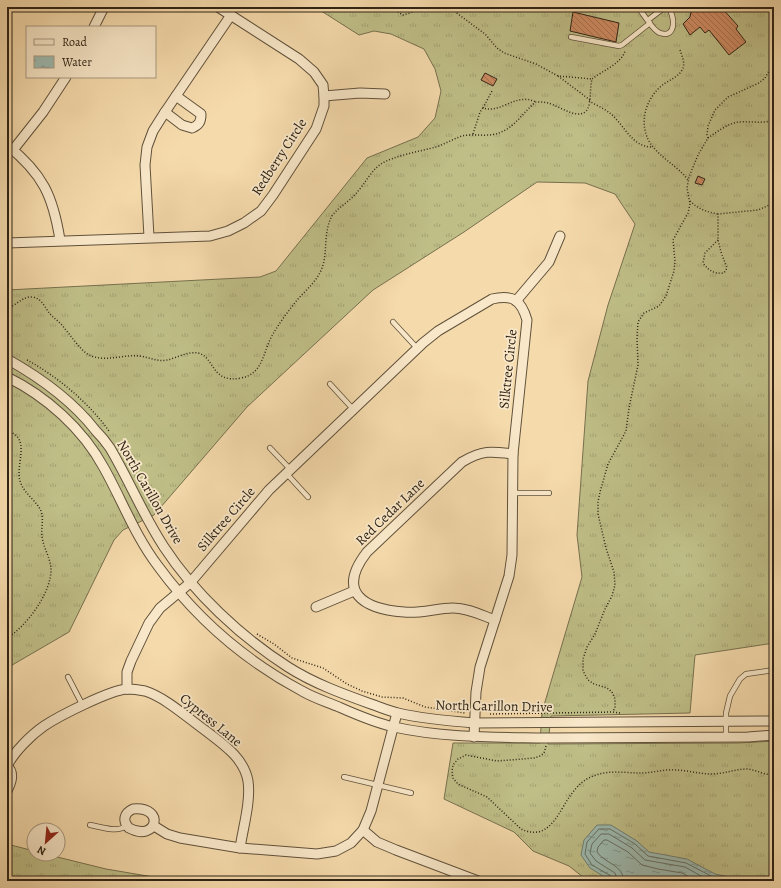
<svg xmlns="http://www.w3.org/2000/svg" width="781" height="888" font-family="Alegreya,serif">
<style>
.grass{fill:url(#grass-tufts);stroke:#77704e}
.water{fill:url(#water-ripples);stroke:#717e72}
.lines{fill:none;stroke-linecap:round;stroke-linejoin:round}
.shore{stroke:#666e63;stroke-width:1}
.building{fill:url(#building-back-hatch);stroke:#2f2316}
.service-casing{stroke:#60513b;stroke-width:6}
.minor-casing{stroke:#60513b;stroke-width:11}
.path{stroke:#2f2316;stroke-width:1.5;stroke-dasharray:1 2;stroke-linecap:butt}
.service{stroke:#f8e7c8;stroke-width:4.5}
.minor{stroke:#f8e7c8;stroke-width:9}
.labels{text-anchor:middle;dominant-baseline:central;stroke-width:3.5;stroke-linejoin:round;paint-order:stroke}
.street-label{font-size:14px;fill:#2f2316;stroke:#f8e7c8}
</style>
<defs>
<pattern id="grass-tufts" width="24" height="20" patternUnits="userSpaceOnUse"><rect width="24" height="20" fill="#bfbe87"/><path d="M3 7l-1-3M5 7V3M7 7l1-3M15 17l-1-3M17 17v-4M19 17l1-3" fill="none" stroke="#a4a374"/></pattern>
<pattern id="water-ripples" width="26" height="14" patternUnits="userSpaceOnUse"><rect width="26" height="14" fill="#9dbab0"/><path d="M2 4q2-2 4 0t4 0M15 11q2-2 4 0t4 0" fill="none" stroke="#80978e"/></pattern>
<pattern id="building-back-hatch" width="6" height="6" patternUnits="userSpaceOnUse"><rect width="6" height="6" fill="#ce8b62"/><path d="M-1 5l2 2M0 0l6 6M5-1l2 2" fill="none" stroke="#a87150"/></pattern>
</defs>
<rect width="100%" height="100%" fill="#f5daab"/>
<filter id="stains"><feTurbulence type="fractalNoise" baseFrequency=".005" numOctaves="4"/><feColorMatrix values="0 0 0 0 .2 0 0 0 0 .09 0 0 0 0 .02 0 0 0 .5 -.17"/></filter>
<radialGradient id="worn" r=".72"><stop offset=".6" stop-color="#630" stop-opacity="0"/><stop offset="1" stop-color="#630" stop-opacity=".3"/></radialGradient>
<g class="grass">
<path d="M315,7H524L529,10L532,7H774V643L695,655L690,713L551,716L548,744L739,743L774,741V881H588L569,866L533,851L514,832L444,799L453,743H540L542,712L582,577L577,535L588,381L608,305L635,224L615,194L585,183L537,182L464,232L373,290L247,407L154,515L123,530L114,540L69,632L7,668V290L260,277L276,271L367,158L418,137L435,118L441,91L435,69L424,49L391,34L374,31L359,35Z"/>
<path d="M7,844L34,851V854H45L106,869L177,881H7Z"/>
</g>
<g class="water">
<path d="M597,825H611L637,841L649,852L687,859L715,874L750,881H611L590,868L581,855L584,840Z"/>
<path d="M763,876L774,878V881H753Z"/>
</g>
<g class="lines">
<g class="shore">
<path d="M613,881L611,876L592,865L585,854L587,842L599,829H610L635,844L648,856L686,863L713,877L730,881"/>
<path d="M618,881L615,873L596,861L590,853L592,844L601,834H609L632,848L645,860L685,867L710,881"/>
<path d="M624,881C623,864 605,864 597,852L598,847L604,840H607L628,852L642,865L658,869L682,873L697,881"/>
</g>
</g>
<g class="building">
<path d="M692,7H721L738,26L736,29L746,42L729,55L709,30L705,33L700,27L690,35L683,24L690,17Z"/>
<path d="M573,12L619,23L616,42L570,31Z"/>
<path d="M485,73L497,79L493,86L481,80Z"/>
<path d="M698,176L705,179L702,185L695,183Z"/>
</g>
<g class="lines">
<defs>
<g id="service">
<path d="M638,7C643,13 653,31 660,33C677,39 675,15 668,7"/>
<path d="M648,20L665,7"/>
<path d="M571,37L619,46L622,45L650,23"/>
<path d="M393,322L417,348"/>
<path d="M330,384L353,409"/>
<path d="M270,448L290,469"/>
<path d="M286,473L308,497"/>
<path d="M513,493H549"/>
<path d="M68,677L83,706"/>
<path d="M726,737V713L730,696L740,679L746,674L774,670"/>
<path d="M344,777L411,793"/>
<path d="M90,825C101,827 117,833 126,826"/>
</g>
<g id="minor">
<path d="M94,27L104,7"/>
<path d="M324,96L360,93L385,94"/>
<path d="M165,112L182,125L192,128C199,125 201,122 201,114L176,96"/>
<path d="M7,145C43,174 53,196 60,240"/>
<path d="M13,150L43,112L66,77"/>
<path d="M149,237L145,165L147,147L153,131L165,112L231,15"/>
<path d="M7,243L210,236L228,231L244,223L261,211L273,195L316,129L324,106V96L323,85L314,72L299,59L218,7"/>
<path d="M516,301L549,262L560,236"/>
<path d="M7,359C41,378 72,400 96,431C101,436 106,442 110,448C129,480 143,515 164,547C194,593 241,637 288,667C313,683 343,694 371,704C380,707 389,711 398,713C423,719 449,721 475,723L774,721"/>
<path d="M7,377C46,396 83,429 104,468C122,500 135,536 158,566C196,618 246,661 302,691C314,698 327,702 339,707C357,715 376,723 394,727C444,738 495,737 546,738C613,738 681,737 748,737L774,735"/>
<path d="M316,607L354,591"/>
<path d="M495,620C481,615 468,608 453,608C437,608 420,614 404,612C363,609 336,592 367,552L462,462C482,450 491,451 513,454"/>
<path d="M127,689V672L131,661L149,623L160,608L190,583L269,490L423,343L438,331L492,299C513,294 521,300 527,320L513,454L512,555L509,576L480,667L476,692L474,737"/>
<path d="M7,766C14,752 31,735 44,726C59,716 110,690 127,689C132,689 140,690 145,691C165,697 189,719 206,731C223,744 244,758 248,781C251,801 243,828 240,848"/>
<path d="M7,766C15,773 11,783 7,791"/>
<path d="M133,809C166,806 157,843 129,828C122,821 124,813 133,809Z"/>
<path d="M154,826L167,834L180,838L240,848L317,854L336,851L351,843L363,830L371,811L397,713"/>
<path d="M363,830L377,842L396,850L478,881"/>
</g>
</defs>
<use href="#service" class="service-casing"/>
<use href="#minor" class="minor-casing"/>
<g class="path">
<path d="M390,7L403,15L410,13L424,7"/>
<path d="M450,7L458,14L485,34L497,48L504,53L536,64L558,76"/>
<path d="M680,50C682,56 685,62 683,68C680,76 671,79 664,84C647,96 638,121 649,141C658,157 677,165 688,180"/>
<path d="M590,100L558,76L592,79"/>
<path d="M589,101C596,105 605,109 611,114C625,126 632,147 652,147"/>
<path d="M483,108L492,91"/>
<path d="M473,134L480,112L483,108C502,114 515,92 536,102"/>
<path d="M708,138C717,132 728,123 739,122C751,121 762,124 774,120"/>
<path d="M690,201C698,209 707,212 718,214"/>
<path d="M718,240L705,253L703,263C709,271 714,274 724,273L727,268L721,252L718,240V214L758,210L774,203"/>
<path d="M7,309C15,306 23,296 32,297C42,298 45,308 50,314C55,319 61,323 65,329C72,337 78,347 86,353C102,364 122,354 139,356C149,357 157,362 167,360C177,358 188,351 198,353C215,357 211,384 241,378C264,374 263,350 273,334C280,322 289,310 298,299C307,289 317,281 322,268C328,252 323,232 332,216C339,206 351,201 358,191C366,182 371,171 381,164C393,156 421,151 436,147C445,144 453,139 462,136C475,133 489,138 501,132C515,127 524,111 536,102C540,102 544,102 548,103C560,106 584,125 589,105C591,96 590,87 592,79C602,71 621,64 625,51"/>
<path d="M27,360C58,377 88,402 109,431"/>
<path d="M7,431C32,437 15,465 20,481C24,494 36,500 41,511C44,519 41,527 42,536C43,547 50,557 51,568C52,592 27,626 7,638"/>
<path d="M127,460L131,467"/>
<path d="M257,634L274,644L292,658L323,668L347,684L362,691L382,697L403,698L425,707L465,713"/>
<path d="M620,713L613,712L615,707V699L612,692L607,688L594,684L588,680L583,671V659L587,647L595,634L605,609L612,596L615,585L614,572L606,548L598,514V502L600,492L608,464L626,431L629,408L638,365L637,337L638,322L644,313L659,306L666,296L674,271L675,261L673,240L688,213L690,204L687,188L689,177L698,155L708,138L707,135L708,126L715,110L728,97L759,83L765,78L774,62"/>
<path d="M490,714L613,712"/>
<path d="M546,746L544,753L540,756L534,758L497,761L466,755L458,759L453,765L452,771L453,778L458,784L487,797L521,829C549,842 558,813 570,796C576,787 585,778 596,775C610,770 627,773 641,773C653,773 664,769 675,770C687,770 699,774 711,774C724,774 735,769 747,769C757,770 764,775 774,775"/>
</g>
<use href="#service" class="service"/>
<use href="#minor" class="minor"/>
</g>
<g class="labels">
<g class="street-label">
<text transform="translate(279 157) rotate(-57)">Redberry Circle</text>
<text transform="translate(508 369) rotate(-84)">Silktree Circle</text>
<text transform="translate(150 492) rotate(60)">North Carillon Drive</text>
<text transform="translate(390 512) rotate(-44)">Red Cedar Lane</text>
<text transform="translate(226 519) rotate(-49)">Silktree Circle</text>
<text transform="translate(494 706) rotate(1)">North Carillon Drive</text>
<text transform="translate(211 720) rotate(39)">Cypress Lane</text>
</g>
</g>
<rect width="781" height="888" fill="none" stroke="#f5daab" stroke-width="24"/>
<rect x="8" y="8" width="765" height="872" fill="none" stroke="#2f2316" stroke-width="2"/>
<rect x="12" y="12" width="757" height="864" fill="none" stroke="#2f2316"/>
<rect x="26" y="26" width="130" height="52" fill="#f8e7c8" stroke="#a89981"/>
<rect x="34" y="39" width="20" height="6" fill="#f8e7c8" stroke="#a89981"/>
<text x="62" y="46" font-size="12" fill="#2f2316">Road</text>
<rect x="34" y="56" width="20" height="12" fill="url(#water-ripples)" stroke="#a89981"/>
<text x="62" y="66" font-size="12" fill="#2f2316">Water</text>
<g transform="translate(46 842) rotate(207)"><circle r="19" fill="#f8e7c8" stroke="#a89981"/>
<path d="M0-3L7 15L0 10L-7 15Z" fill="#8f2418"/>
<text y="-6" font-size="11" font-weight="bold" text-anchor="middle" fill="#2f2316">N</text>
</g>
<rect width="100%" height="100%" filter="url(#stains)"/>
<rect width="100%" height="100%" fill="url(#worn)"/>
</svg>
